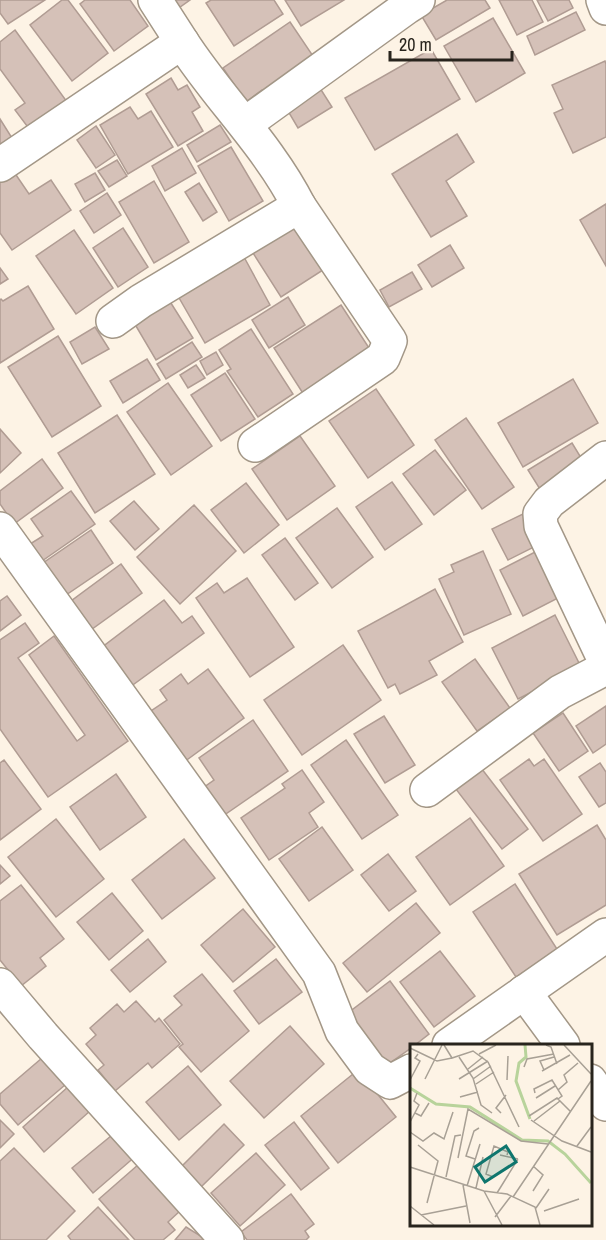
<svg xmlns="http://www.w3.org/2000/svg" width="606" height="1240" font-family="'Archivo Narrow',sans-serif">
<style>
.building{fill:#d5c1b8;stroke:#b09c93;stroke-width:1.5}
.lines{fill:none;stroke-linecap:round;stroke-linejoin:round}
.minor-casing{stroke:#a39787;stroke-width:36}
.minor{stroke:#fff;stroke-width:33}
.inset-river{fill:none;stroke:#b8d39b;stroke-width:3}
.inset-road{fill:none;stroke:#a8a095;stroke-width:1.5}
.view{fill:#0f766e;fill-opacity:0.15;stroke:#0f766e;stroke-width:3}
.inset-edge{fill:none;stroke:#28241d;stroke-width:3}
</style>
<rect width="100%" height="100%" fill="#fdf3e5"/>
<g class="building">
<path d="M0,0H45L8,24L0,13Z"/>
<path d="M62,0H68L108,53L72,81L30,25Z"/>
<path d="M85,0H130L148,26L114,51L80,4Z"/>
<path d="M169,0H190L176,10Z"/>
<path d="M211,0H274L283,14L234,46L206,3Z"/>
<path d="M285,0H344L301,26Z"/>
<path d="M447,0H485L490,8L436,40L421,15Z"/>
<path d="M499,0H532L543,22L517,35Z"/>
<path d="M537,0H569L573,8L548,21Z"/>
<path d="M576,12L585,30L535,55L527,36Z"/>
<path d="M493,18L525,73L476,102L444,46Z"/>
<path d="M290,22L313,56L267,96L262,90L246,102L223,68Z"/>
<path d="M15,30L70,106L33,134L15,110L25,103L0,69V42Z"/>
<path d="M431,49L460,99L375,150L345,98Z"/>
<path d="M605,61L606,64V137L573,153L554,113L563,109L552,85Z"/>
<path d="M171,78L178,90L187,85L200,107L192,112L203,131L178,146L146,94Z"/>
<path d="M318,85L332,107L298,128L285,106Z"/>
<path d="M130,107L138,119L151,111L173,147L128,174L100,125Z"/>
<path d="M0,119L12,138L0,145Z"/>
<path d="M220,125L231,142L197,162L187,145Z"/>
<path d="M96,126L115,155L96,168L77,140Z"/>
<path d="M457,134L474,162L446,181L467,216L431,237L392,174Z"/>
<path d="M231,147L263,201L229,221L198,166Z"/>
<path d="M182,148L196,173L165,191L152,166Z"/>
<path d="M117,160L127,176L109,187L98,171Z"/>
<path d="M12,169L29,194L51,180L71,210L12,250L0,233V177Z"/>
<path d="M95,173L105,190L85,202L75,184Z"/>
<path d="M154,181L189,242L154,263L119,202Z"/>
<path d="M199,183L217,212L203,221L185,192Z"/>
<path d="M107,193L121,215L94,233L80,211Z"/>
<path d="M606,204V266L580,220Z"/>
<path d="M295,226L323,270L281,297L253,253Z"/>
<path d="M123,228L148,267L118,287L93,248Z"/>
<path d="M74,230L113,288L76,314L36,256Z"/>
<path d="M450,245L464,268L432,287L418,265Z"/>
<path d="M244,257L270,305L205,343L178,296Z"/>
<path d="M0,268L8,279L0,284Z"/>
<path d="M412,272L422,289L389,307L380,290Z"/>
<path d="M28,286L54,329L0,363V300L1,299L3,301Z"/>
<path d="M288,297L305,325L269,348L252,320Z"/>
<path d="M169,300L193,338L156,360L133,321Z"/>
<path d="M341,305L371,351L304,395L274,348Z"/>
<path d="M95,327L109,349L82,364L70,342Z"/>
<path d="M251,329L293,394L258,417L227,371L231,369L219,350Z"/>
<path d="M58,336L101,406L52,437L8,367Z"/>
<path d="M192,342L202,357L166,379L157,364Z"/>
<path d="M216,352L223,365L207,375L200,361Z"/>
<path d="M147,359L160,380L123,403L110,381Z"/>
<path d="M196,365L205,378L188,388L180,375Z"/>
<path d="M225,373L255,419L221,441L191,395Z"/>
<path d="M573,379L598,423L523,467L498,423Z"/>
<path d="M168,383L212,446L171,475L127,412Z"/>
<path d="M376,389L414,445L368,478L329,421Z"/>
<path d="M117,415L155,474L95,513L58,453Z"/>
<path d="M466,418L514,487L482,509L435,440Z"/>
<path d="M0,429L21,453L0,473Z"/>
<path d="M300,436L335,486L287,520L252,469Z"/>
<path d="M572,443L586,466L543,494L528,470Z"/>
<path d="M435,450L466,490L434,515L403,474Z"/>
<path d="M42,459L63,488L14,524L0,504V491Z"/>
<path d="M392,482L422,524L385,550L356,507Z"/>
<path d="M246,483L279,525L244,553L211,510Z"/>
<path d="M71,491L95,524L42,561L30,544L43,536L31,519Z"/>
<path d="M134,501L159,529L135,550L110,521Z"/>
<path d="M194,505L236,551L180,604L137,557Z"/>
<path d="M337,508L373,557L332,588L296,538Z"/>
<path d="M525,513L540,544L508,560L492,529Z"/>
<path d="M91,530L113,563L66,595L43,563Z"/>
<path d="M285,538L318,583L295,600L262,555Z"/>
<path d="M539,550L562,596L523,616L500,570Z"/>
<path d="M483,551L511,614L464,635L439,579L454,572L451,565Z"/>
<path d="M121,564L142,593L88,632L67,604Z"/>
<path d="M247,578L294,647L250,677L196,598L217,583L224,593Z"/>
<path d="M435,589L463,642L429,661L437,675L400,694L395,684L388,688L358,631Z"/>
<path d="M7,596L21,615L0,631V601Z"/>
<path d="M164,600L182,623L192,616L204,633L130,687L101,648Z"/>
<path d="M555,615L581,667L518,699L492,648Z"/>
<path d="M25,623L39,643L18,658L77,741L85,735L29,655L54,636L128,741L48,797L0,729V640Z"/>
<path d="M343,645L381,700L302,755L264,700Z"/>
<path d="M475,659L510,708L477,731L442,682Z"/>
<path d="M208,669L244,718L184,762L148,713L167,700L160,690L181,674L188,684Z"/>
<path d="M606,706V744L593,753L576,726Z"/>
<path d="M563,713L588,751L559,771L533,733Z"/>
<path d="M384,716L415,765L385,783L354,734Z"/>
<path d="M253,720L288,771L220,818L200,790L214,780L199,758Z"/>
<path d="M346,740L398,815L362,839L311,765Z"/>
<path d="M529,759L534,766L544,759L582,814L543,841L500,780Z"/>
<path d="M4,760L41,809L0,840V763Z"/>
<path d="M600,763L606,772V803L599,807L579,777Z"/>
<path d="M478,764L528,829L502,849L452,784Z"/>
<path d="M302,770L324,802L309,813L318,827L269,860L241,818L285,788L282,784Z"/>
<path d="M116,774L146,817L100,850L70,807Z"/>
<path d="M470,818L504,866L450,905L416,857Z"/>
<path d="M56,819L104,879L56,917L8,857Z"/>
<path d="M597,825L606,840V905L557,935L519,874Z"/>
<path d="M322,827L353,870L309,901L279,859Z"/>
<path d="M184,839L215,878L162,919L132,880Z"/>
<path d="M388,854L416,891L389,911L361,875Z"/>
<path d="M0,865L10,876L0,884Z"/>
<path d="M515,884L557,949L516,977L473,912Z"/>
<path d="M21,885L64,939L40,958L46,966L21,986L0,960V901Z"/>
<path d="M112,893L143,931L109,960L77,922Z"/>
<path d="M416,903L440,933L367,992L343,963Z"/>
<path d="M243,909L275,947L233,982L201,945Z"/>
<path d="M148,939L166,962L130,992L111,970Z"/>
<path d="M440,951L475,996L434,1027L400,982Z"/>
<path d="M276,959L302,992L259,1024L234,991Z"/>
<path d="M202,974L249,1031L201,1072L179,1047L183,1044L164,1020L182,1005L174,996Z"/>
<path d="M390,981L429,1034L415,1045H411V1048L387,1065L348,1013Z"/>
<path d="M136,1001L155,1022L159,1018L180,1044L152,1068L148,1063L115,1091L98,1070L104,1065L86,1044L96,1035L90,1028L117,1004L124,1012Z"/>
<path d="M290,1026L324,1064L264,1118L230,1081Z"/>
<path d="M42,1058L65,1085L18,1125L0,1104V1094Z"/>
<path d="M188,1066L221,1105L179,1140L146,1102Z"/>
<path d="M358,1070L396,1117L338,1163L301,1116Z"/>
<path d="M69,1086L90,1111L44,1152L23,1127Z"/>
<path d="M0,1120L14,1134L0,1148Z"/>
<path d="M294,1122L329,1168L301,1190L265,1145Z"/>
<path d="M224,1124L244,1145L201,1187L181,1167Z"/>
<path d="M117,1131L137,1155L93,1193L72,1168Z"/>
<path d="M14,1148L75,1211L46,1240H0V1161Z"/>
<path d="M256,1153L285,1185L240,1226L211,1193Z"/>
<path d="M139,1164L180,1211L168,1222L175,1230L163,1240H135L99,1199Z"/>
<path d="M291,1194L314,1224L305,1231L309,1237L306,1240H247L241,1232Z"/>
<path d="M98,1207L129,1240H71L68,1236Z"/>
<path d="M186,1227L207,1240H175Z"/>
</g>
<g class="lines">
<defs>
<g id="minor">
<path d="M155,0L182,42"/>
<path d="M603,0L606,8"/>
<path d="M245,124L407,7L418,0"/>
<path d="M0,165L182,42C218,98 268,145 299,206L141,301L113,321"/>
<path d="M255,445L383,358L390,341L299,206"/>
<path d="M606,458L549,502L540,514L541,526L606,663"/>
<path d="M0,529L319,973L342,1031L370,1069L390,1082L411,1071"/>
<path d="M427,790L560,692L606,668"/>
<path d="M0,985L43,1036L227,1240"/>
<path d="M524,992L563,1045"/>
<path d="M449,1045L606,935"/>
<path d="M590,1081L606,1104"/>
</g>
</defs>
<use href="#minor" class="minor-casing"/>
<use href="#minor" class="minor"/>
</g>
<g transform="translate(410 1044)">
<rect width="182" height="182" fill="#fdf3e5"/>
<path class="inset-river" d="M115,1L116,13L109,19L106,37L120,75M0,44L26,60L60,63L112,96L138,97L155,110L181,139"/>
<path class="inset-road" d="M34,1L42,14L63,7L78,18L109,83M136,1L141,3L147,20M154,1L181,30M0,4L27,17L42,14M69,10L86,1M49,13L63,34L71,61L82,69M114,23L117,15L144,10M58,25L73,13M134,26L130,17L144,13M132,27L160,11M15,35L32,1M49,35L78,17M63,35L81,22M0,36L10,17L5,14L8,10M97,36L98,12M66,40L84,28M148,46L157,38L154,31L168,19M125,49L124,45L142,36L152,52L148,55M50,53L68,48M126,54L145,42M5,69L11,72L19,59M91,69L86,64L96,51M119,72L147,54L160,67M121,76L152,97L181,108M124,77L150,57M0,78L9,61L4,57L7,49M0,88L13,97L24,89L34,95L43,68M8,101L28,117L17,159M167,102L181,83M90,111L108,115M48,114L58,65L111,97L138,100M65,115L56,112L64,87L69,84M123,122L133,131L123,147M0,123L74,147L97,150L125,163L130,181M36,133L45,92L51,91M83,133L76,130L84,102L98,108L97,111M53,141L60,179M57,142L70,100M66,144L73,113M74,147L92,181M87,149L108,115M103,153L181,37M0,162L24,181M126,164L139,145M134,167L169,155M11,171L56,162M85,173L101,152"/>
<path class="view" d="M96,102L106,118L75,138L65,123Z"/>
<rect width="182" height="182" class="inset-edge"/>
</g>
<path d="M390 51v9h122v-9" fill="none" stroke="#28241d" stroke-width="3"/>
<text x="399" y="51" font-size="18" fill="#28241d" stroke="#fdf3e5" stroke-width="4.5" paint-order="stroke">20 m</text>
</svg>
